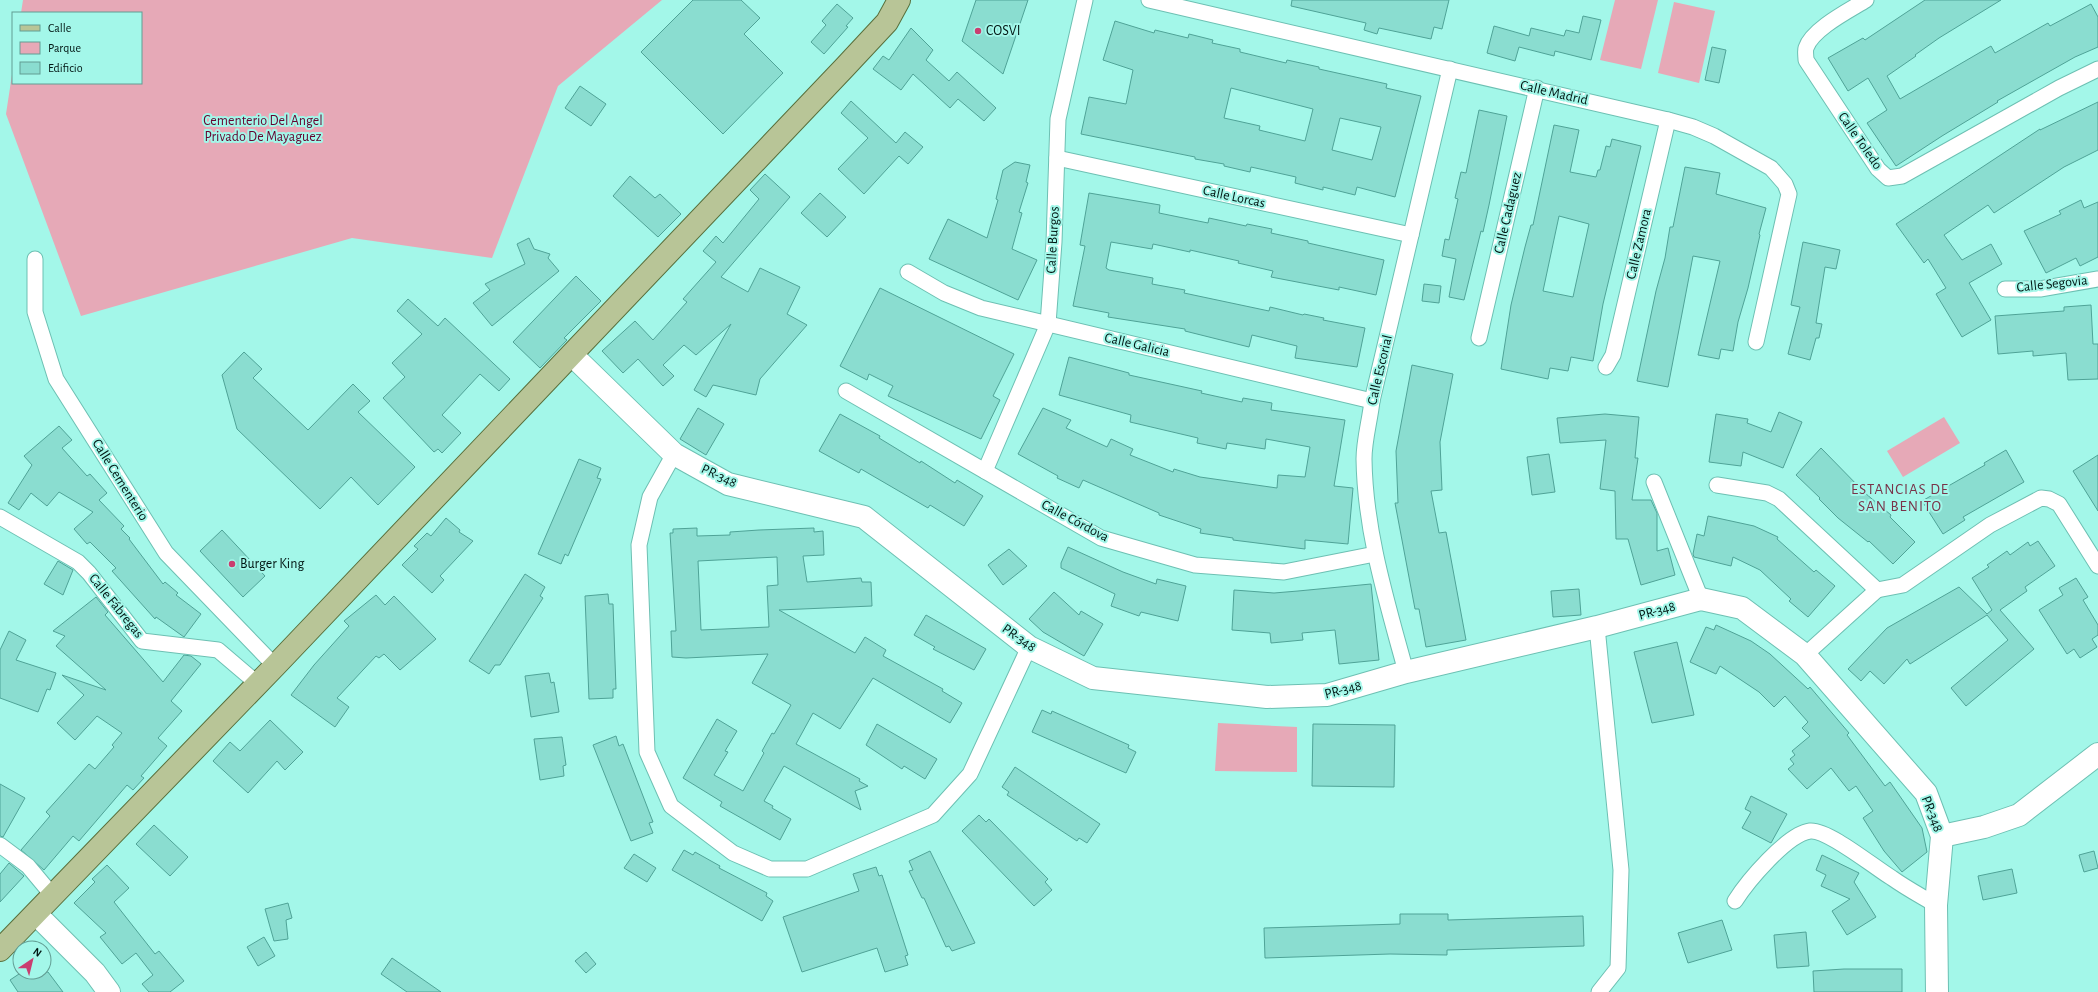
<svg xmlns="http://www.w3.org/2000/svg" width="2098" height="992" font-family="'Alegreya Sans',sans-serif">
<style>
.green{fill:#e6a9b7}
.building{fill:#8addd0;stroke:#4fa397;fill-rule:evenodd}
.lines{fill:none;stroke-linecap:round;stroke-linejoin:round}
.street-casing{stroke:#6dc0b3;stroke-width:17}
.secondary-casing{stroke:#6dc0b3;stroke-width:24}
.primary-casing{stroke:#586f3b;stroke-width:24}
.street{stroke:#fff;stroke-width:15}
.secondary{stroke:#fff;stroke-width:22}
.primary{stroke:#b8c597;stroke-width:22}
.poi-dot{fill:#ca3e70;stroke:#a3f7e9;stroke-width:1.5}
.labels{text-anchor:middle;dominant-baseline:central;stroke-width:4;stroke-linejoin:round;paint-order:stroke}
.poi-label{font-size:14px;fill:#001512;stroke:#a3f7e9;text-anchor:start}
.street-label{font-size:14px;fill:#001512;stroke:#a3f7e9}
.park-label{font-size:14px;fill:#65032f;stroke:#a3f7e9}
.neighbourhood-label{font-size:15px;letter-spacing:1px;fill:#793349;stroke:#a3f7e9}
</style>
<rect width="100%" height="100%" fill="#a3f7e9"/>
<g class="green">
<path d="M23,0H662L558,86L492,258L352,238L81,316L6,114L13,68V83H141V13H21Z"/>
<path d="M1615,0H1658L1641,69L1600,60Z"/>
<path d="M1674,2L1715,11L1699,83L1658,73Z"/>
<path d="M1944,417L1960,443L1903,477L1887,451Z"/>
<path d="M1218,723L1297,727V772L1215,771Z"/>
</g>
<g class="building">
<path d="M693,0H741L760,18L744,34L783,73L723,134L641,52Z"/>
<path d="M976,0H1028L1003,74L962,41Z"/>
<path d="M1292,0H1449L1442,29L1434,27L1431,39L1379,28L1377,34L1364,30L1366,23L1291,6Z"/>
<path d="M1925,0H2001L1939,38L1915,55L1916,56L1887,76L1900,99L1991,46L1995,53L2048,23L2050,26L2091,4L2098,17V47L2075,57L1997,101L1998,102L1942,136L1896,166L1867,123L1887,110L1868,78L1848,91L1828,58L1863,38L1865,40Z"/>
<path d="M837,4L853,18L846,26L848,27L824,54L811,42L826,25L822,21Z"/>
<path d="M1583,16L1601,20L1591,60L1555,51L1554,56L1519,47L1515,61L1487,53L1494,26L1529,36L1531,28L1564,36L1566,30L1579,33Z"/>
<path d="M1115,21L1154,33L1155,30L1188,38L1189,34L1213,40L1212,43L1240,49V52L1286,63L1287,60L1319,67V69L1387,84L1386,88L1421,96L1395,197L1357,187L1355,195L1323,187V190L1295,183L1296,177L1251,167L1250,172L1224,166V164L1195,159V157L1081,134L1089,97L1126,104L1133,70L1103,60ZM1231,88L1313,109L1305,141L1259,130L1260,126L1224,118ZM1340,118L1381,127L1372,160L1332,150Z"/>
<path d="M911,28L933,50L926,60L949,81L957,72L996,108L984,121L958,99L950,108L913,74L901,90L873,69L883,56L889,60Z"/>
<path d="M1712,47L1726,50L1719,83L1705,80Z"/>
<path d="M580,86L606,104L591,126L565,108Z"/>
<path d="M851,101L896,143L905,132L923,147L908,164L899,156L864,194L838,169L868,138L841,113Z"/>
<path d="M2098,102V150L2064,167L1994,213L1988,205L1944,235L1962,260L1991,244L2002,264L1969,283L1991,320L1962,337L1936,294L1946,288L1928,259L1924,263L1896,224L2040,129V130Z"/>
<path d="M1479,110L1507,116L1489,205L1483,232L1481,231L1464,300L1449,297L1456,259L1442,256L1445,239L1449,240L1458,199L1455,198L1461,172L1466,173Z"/>
<path d="M1554,125L1579,130L1570,172L1596,177L1598,170H1600L1606,146L1610,147L1612,139L1641,146L1603,304L1593,361L1571,357L1568,371L1550,368L1548,379L1501,369L1511,305L1525,247L1531,225H1533ZM1559,216L1589,224L1573,297L1543,291Z"/>
<path d="M1015,162L1030,165L1026,182L1028,183L1019,212L1022,213L1012,249L1037,260L1018,300L929,259L948,219L987,238L998,200L996,199L1003,170Z"/>
<path d="M1685,167L1720,173L1716,194L1766,208L1759,234L1760,235L1748,288L1738,322L1733,351L1721,349L1719,359L1698,355L1720,261L1693,256L1668,387L1637,381L1656,291L1665,258L1670,227H1673Z"/>
<path d="M765,174L790,197L721,277L748,292L760,268L800,287L787,314L807,325L760,379L756,395L713,385L706,397L694,390L731,324L696,355L684,345L663,365L674,376L663,386L638,359L623,373L602,351L635,321L653,340L687,302L683,299L716,262L703,251L716,236L723,243L759,199L750,190Z"/>
<path d="M630,176L655,198L660,194L681,214L658,237L613,196Z"/>
<path d="M820,193L846,217L827,237L801,213Z"/>
<path d="M1089,193L1160,205L1159,213L1208,223L1209,218L1246,226L1247,224L1272,229L1271,233L1308,241V243L1384,260L1376,295L1339,287V290L1271,277L1273,271L1238,263L1239,261L1190,250V252L1153,244L1152,249L1111,242L1106,268L1109,270L1153,278L1152,284L1185,290L1184,293L1269,311L1270,307L1303,315L1304,314L1324,318L1323,320L1365,328L1357,367L1295,358L1297,346L1252,335L1249,347L1185,331V329L1108,317L1109,313L1073,306L1085,246L1080,245Z"/>
<path d="M2081,200L2084,208L2098,202V257L2080,266L2076,258L2046,273L2024,231L2061,214L2059,211Z"/>
<path d="M529,238L534,249L550,254L548,258L559,271L492,326L473,303L490,290L485,284L525,264L517,244Z"/>
<path d="M1803,242L1840,250L1836,269L1825,267L1816,323L1822,324L1819,338H1816L1810,360L1788,354L1800,307L1791,305Z"/>
<path d="M576,276L601,301L564,338L567,340L540,368L513,342Z"/>
<path d="M1424,284L1441,286L1439,303L1422,301Z"/>
<path d="M880,288L1014,354L993,396L1000,400L981,439L888,396L893,386L869,374L867,380L840,366Z"/>
<path d="M408,299L438,326L445,318L510,379L499,391L480,374L442,415L461,433L442,453L438,449L434,452L383,398L405,377L392,363L422,334L397,311Z"/>
<path d="M2091,305L2093,344H2098V379L2068,380L2066,353L2033,356V351L1998,354L1995,316L2064,311V307Z"/>
<path d="M244,352L262,369L253,378L308,430L353,384L370,401L358,412L415,467L378,505L351,477L320,509L237,429L222,375Z"/>
<path d="M1069,357L1129,373V375L1202,391L1201,393L1242,402L1243,398L1272,403L1271,410L1345,420L1334,486L1353,488L1348,544L1305,540V549L1233,540V538L1200,533L1201,529L1159,515V513L1083,480L1079,488L1057,478L1058,476L1018,454L1043,408L1071,420L1066,428L1107,447L1111,439L1133,449L1130,455L1173,472L1174,469L1200,477L1277,488L1278,475L1305,477L1310,447L1266,439L1265,449L1227,443L1226,449L1197,443L1198,438L1130,422L1131,415L1059,395Z"/>
<path d="M1412,365L1453,374L1440,442L1442,490L1431,491L1439,533L1446,532L1466,640L1426,647L1419,609H1415L1395,503H1398L1396,451Z"/>
<path d="M698,408L724,424L706,455L680,439Z"/>
<path d="M1779,412L1802,422L1783,468L1743,452L1741,466L1709,462L1716,414L1748,419L1747,423L1771,432Z"/>
<path d="M840,414L880,436L879,438L920,463L921,461L955,483L957,480L983,496L964,526L930,505L928,508L861,469L859,473L819,451Z"/>
<path d="M1605,414L1639,417L1635,458H1638L1632,500H1651L1657,513V551L1668,548L1675,575L1641,585L1628,539H1616L1615,491L1600,489L1606,440L1560,443L1557,418Z"/>
<path d="M59,426L72,440L62,448L87,476L90,474L107,493L99,500L124,526L121,529L130,538L129,539L163,584L165,582L178,593L176,595L201,614L184,637L156,617L155,619L112,571L116,568L90,542L87,544L74,529L93,512L59,492L47,506L31,493L19,510L8,503L32,465L24,456Z"/>
<path d="M1821,448L1865,493L1891,515L1890,517L1915,542L1893,564L1869,541L1868,542L1838,518L1819,499L1820,498L1796,475Z"/>
<path d="M2006,450L2024,482L1963,517L1965,520L1943,534L1922,501L1985,465L1984,463Z"/>
<path d="M1549,454L1555,492L1532,495L1527,457Z"/>
<path d="M2098,455V511L2073,471Z"/>
<path d="M579,459L601,468L597,478L601,479L568,556L565,554L561,564L538,554Z"/>
<path d="M1708,516L1754,526L1778,537L1777,539L1814,572L1816,570L1835,586L1808,617L1789,601L1791,599L1760,570L1733,557L1731,566L1694,557L1693,554L1697,534L1704,536Z"/>
<path d="M446,518L460,530L459,532L473,541L440,576L444,580L432,593L402,565L418,549L414,546L427,533L431,536Z"/>
<path d="M697,528V536L730,535V532L759,530L814,528V532L823,531L824,555L803,556L807,582L861,578L862,582H871L872,606L779,610L855,653L865,637L886,650L883,656L943,689L942,691L962,703L950,723L873,678L840,729L813,713L796,744L860,779L859,781L868,786L855,791L861,810L784,766L764,801L773,806L772,808L791,819L780,840L720,806L722,802L683,778L717,719L737,731L725,751L728,752L714,775L743,791L764,753L762,751L772,733L774,734L791,705L752,683L768,654L686,658L672,657L671,631H676L670,533H673V529ZM777,557L778,585L767,586L769,627L701,630L698,561Z"/>
<path d="M222,530L265,576L243,597L200,551Z"/>
<path d="M2038,541L2055,566L2025,587L2027,591L2000,610L2034,649L1966,706L1951,688L2008,640L1987,615L1910,664L1907,659L1884,684L1870,671L1861,681L1848,669L1887,628L1959,587L1987,614L1992,610L1972,578L1989,567L1987,565L2007,551L2010,555L2028,542L2030,546Z"/>
<path d="M1068,547L1123,572L1156,584L1157,579L1186,586L1178,621L1141,612L1139,616L1111,606L1115,594L1061,568V563Z"/>
<path d="M1009,549L1027,566L1003,585L988,565Z"/>
<path d="M58,561L73,570L63,595L44,584Z"/>
<path d="M525,574L545,587L540,596L543,598L500,665H495L489,674L469,661Z"/>
<path d="M2076,578L2088,597L2083,600L2098,625V635L2092,639L2097,647L2080,658L2074,649L2067,654L2039,610L2063,595L2059,588Z"/>
<path d="M1371,584L1379,660L1339,664L1335,630L1302,633L1303,640L1271,643L1270,633L1232,630L1234,590L1274,593L1298,591Z"/>
<path d="M1579,589L1581,615L1553,617L1551,591Z"/>
<path d="M1054,592L1079,615L1081,611L1103,624L1084,656L1043,632L1029,619Z"/>
<path d="M608,594L609,604H613L616,689H613V698L589,699L585,596Z"/>
<path d="M376,595L385,605L394,596L436,639L400,670L384,654L379,658L376,656L337,698L349,707L335,727L291,695L314,665L349,626L344,621Z"/>
<path d="M96,597L108,612L105,615L163,682L184,655L191,656L201,664L171,701L182,711L158,738L167,746L141,776L144,778L133,790L127,785L79,841L73,836L44,870L21,850L50,816L46,812L64,792L89,764L95,769L114,747L112,745L122,733L97,716L75,740L57,723L84,695L62,675L106,690L56,646L65,636L53,631Z"/>
<path d="M926,615L986,649L974,670L933,649L935,647L914,635Z"/>
<path d="M1716,625L1751,641L1770,654L1808,689L1810,687L1849,733L1847,735L1885,786L1890,782L1922,828L1927,852L1902,872L1884,851L1863,818L1873,811L1856,786L1849,791L1831,768L1807,789L1788,769L1794,764L1790,759L1795,755L1792,751L1810,736L1802,728L1808,722L1785,696L1774,707L1759,692L1720,666L1716,674L1690,662L1706,627L1714,630Z"/>
<path d="M9,631L26,640L16,660L56,673L50,690L47,689L38,712L0,698V650Z"/>
<path d="M1677,642L1694,715L1652,723L1634,652Z"/>
<path d="M549,673L551,683L554,682L559,712L531,717L525,676Z"/>
<path d="M1042,710L1051,714L1052,711L1129,745L1128,748L1136,752L1126,773L1032,732Z"/>
<path d="M270,720L303,752L285,770L277,761L248,793L213,761L230,742L240,751Z"/>
<path d="M877,724L937,759L925,779L904,766L902,769L866,745Z"/>
<path d="M1313,724L1395,725L1394,787L1312,786Z"/>
<path d="M616,736L619,746L623,744L653,822L649,823L653,833L631,841L593,745Z"/>
<path d="M562,737L566,765L563,766L564,776L540,780L534,739Z"/>
<path d="M1015,767L1100,824L1087,843L1079,838L1077,841L1007,795L1009,792L1002,787Z"/>
<path d="M0,784L25,798L3,837L0,836Z"/>
<path d="M1751,796L1787,814L1771,843L1742,828L1751,812L1745,809Z"/>
<path d="M979,815L986,822L989,819L1048,879L1045,882L1052,890L1034,906L962,831Z"/>
<path d="M154,825L188,857L170,876L136,844Z"/>
<path d="M684,850L693,855L695,852L720,866L719,868L767,893L766,896L773,901L762,921L672,870Z"/>
<path d="M930,851L975,943L952,951L949,946L946,947L924,898H922L909,871L913,870L909,861Z"/>
<path d="M2094,851L2098,868L2084,872L2079,855Z"/>
<path d="M634,854L656,868L647,882L624,868Z"/>
<path d="M1822,855L1859,873L1854,882L1876,917L1847,935L1832,911L1850,899L1821,886L1826,875L1816,870Z"/>
<path d="M9,863L24,876L0,902V874Z"/>
<path d="M107,865L129,888L114,902L155,954L159,951L184,981L170,992H149L142,984L153,975L136,953L122,964L100,937L106,933L74,903L95,882L92,879Z"/>
<path d="M876,867L879,876L882,875L899,927L908,955L905,956L908,965L885,972L877,948L802,972L783,917L859,891L853,874Z"/>
<path d="M2012,869L2017,893L1983,900L1978,876Z"/>
<path d="M288,903L292,918L286,920L288,939L274,941L265,909Z"/>
<path d="M1400,914H1448V920L1583,916L1584,946L1447,950V955L1390,954L1265,958L1264,928L1400,924Z"/>
<path d="M1722,920L1732,950L1688,963L1678,933Z"/>
<path d="M1806,932L1809,966L1777,968L1774,935Z"/>
<path d="M264,937L275,956L258,966L247,947Z"/>
<path d="M586,952L596,964L586,973L575,961Z"/>
<path d="M392,958L441,992H407L381,974Z"/>
<path d="M1844,969H1902V992H1814L1813,971Z"/>
<path d="M22,972H48L63,992H18L10,980Z"/>
</g>
<g class="lines">
<defs>
<g id="street">
<path d="M1149,0L1668,120L1693,127L1714,136L1771,168L1785,184L1789,194L1756,342"/>
<path d="M1866,0C1850,10 1812,29 1806,48C1805,51 1806,57 1806,60L1878,169L1888,178L1902,176L2059,88L2098,69"/>
<path d="M1057,158L1411,235"/>
<path d="M35,259V312L56,379L166,553L275,666"/>
<path d="M908,272L944,293L981,308L1372,401"/>
<path d="M2005,289H2040L2098,279"/>
<path d="M1479,338L1537,88"/>
<path d="M1606,367L1613,355L1668,120"/>
<path d="M846,391L1101,538L1195,565L1284,572L1375,554"/>
<path d="M674,454L650,497L639,545L647,752L671,806L733,853L770,869H807L933,815L970,774L1029,647"/>
<path d="M985,471L1048,324L1054,242L1058,119L1085,0"/>
<path d="M1654,482L1701,599"/>
<path d="M1717,485L1767,493L1779,499L1877,590L1903,585L1990,525L2041,498L2049,499L2059,504L2098,566"/>
<path d="M0,517L78,562L89,573L142,641L218,650L258,684"/>
<path d="M1597,627L1621,870L1618,968L1599,992"/>
<path d="M1805,655L1877,590"/>
<path d="M1406,672C1387,602 1365,532 1364,459C1364,440 1370,420 1372,401L1450,69"/>
<path d="M0,845L28,866L53,896"/>
<path d="M1735,901C1747,882 1787,834 1810,831C1828,829 1875,868 1892,878C1906,888 1921,896 1936,905"/>
</g>
<g id="secondary">
<path d="M572,355L674,454L728,484L864,517L1029,647L1093,678L1267,697L1327,695L1406,672L1597,627L1701,599L1742,608L1805,655L1926,793L1942,836L1936,905L1937,992"/>
<path d="M1942,836L1984,827L2019,815L2098,754"/>
<path d="M36,914L95,973L109,992"/>
</g>
<path id="primary" d="M0,950L275,666L845,67L887,22L899,0"/>
</defs>
<use href="#street" class="street-casing"/>
<use href="#secondary" class="secondary-casing"/>
<use href="#primary" class="primary-casing"/>
<use href="#street" class="street"/>
<use href="#secondary" class="secondary"/>
<use href="#primary" class="primary"/>
</g>
<g class="poi-dot">
<circle cx="978" cy="31" r="4"/>
<circle cx="232" cy="564" r="4"/>
</g>
<g class="labels">
<g class="poi-label">
<text x="986" y="31">COSVI</text>
<text x="240" y="564">Burger King</text>
</g>
<g class="street-label">
<text transform="translate(1554 93) rotate(13)">Calle Madrid</text>
<text transform="translate(1860 141) rotate(55)">Calle Toledo</text>
<text transform="translate(1234 197) rotate(12)">Calle Lorcas</text>
<text transform="translate(1508 213) rotate(-77)">Calle Cadaguez</text>
<text transform="translate(1053 240) rotate(-87)">Calle Burgos</text>
<text transform="translate(1639 244) rotate(-77)">Calle Zamora</text>
<text transform="translate(2052 284) rotate(-6)">Calle Segovia</text>
<text transform="translate(1137 345) rotate(13)">Calle Galicia</text>
<text transform="translate(1380 370) rotate(-77)">Calle Escorial</text>
<text transform="translate(719 476) rotate(25)">PR-348</text>
<text transform="translate(120 480) rotate(58)">Calle Cementerio</text>
<text transform="translate(1075 521) rotate(28)">Calle Córdova</text>
<text transform="translate(116 606) rotate(51)">Calle Fábregas</text>
<text transform="translate(1657 611) rotate(-15)">PR-348</text>
<text transform="translate(1019 638) rotate(35)">PR-348</text>
<text transform="translate(1343 690) rotate(-14)">PR-348</text>
<text transform="translate(1932 814) rotate(69)">PR-348</text>
</g>
<g class="park-label">
<text x="263" y="121">Cementerio Del Angel<tspan x="263" dy="16">Privado De Mayaguez</tspan></text>
</g>
<g class="neighbourhood-label">
<text x="1900" y="489">ESTANCIAS DE<tspan x="1900" dy="17">SAN BENITO</tspan></text>
</g>
</g>
<rect x="12" y="12" width="130" height="72" fill="#a3f7e9" stroke="#629d93"/>
<rect x="20" y="25" width="20" height="6" fill="#b8c597" stroke="#629d93"/>
<text x="48" y="32" font-size="12" fill="#001512">Calle</text>
<rect x="20" y="42" width="20" height="12" fill="#e6a9b7" stroke="#629d93"/>
<text x="48" y="52" font-size="12" fill="#001512">Parque</text>
<rect x="20" y="62" width="20" height="12" fill="#8addd0" stroke="#629d93"/>
<text x="48" y="72" font-size="12" fill="#001512">Edificio</text>
<g transform="translate(32 960) rotate(35)"><circle r="19" fill="#a3f7e9" stroke="#629d93"/>
<path d="M0-3L7 15L0 10L-7 15Z" fill="#ca3e70"/>
<text y="-6" font-size="11" font-weight="bold" text-anchor="middle" fill="#001512">N</text>
</g>
</svg>
